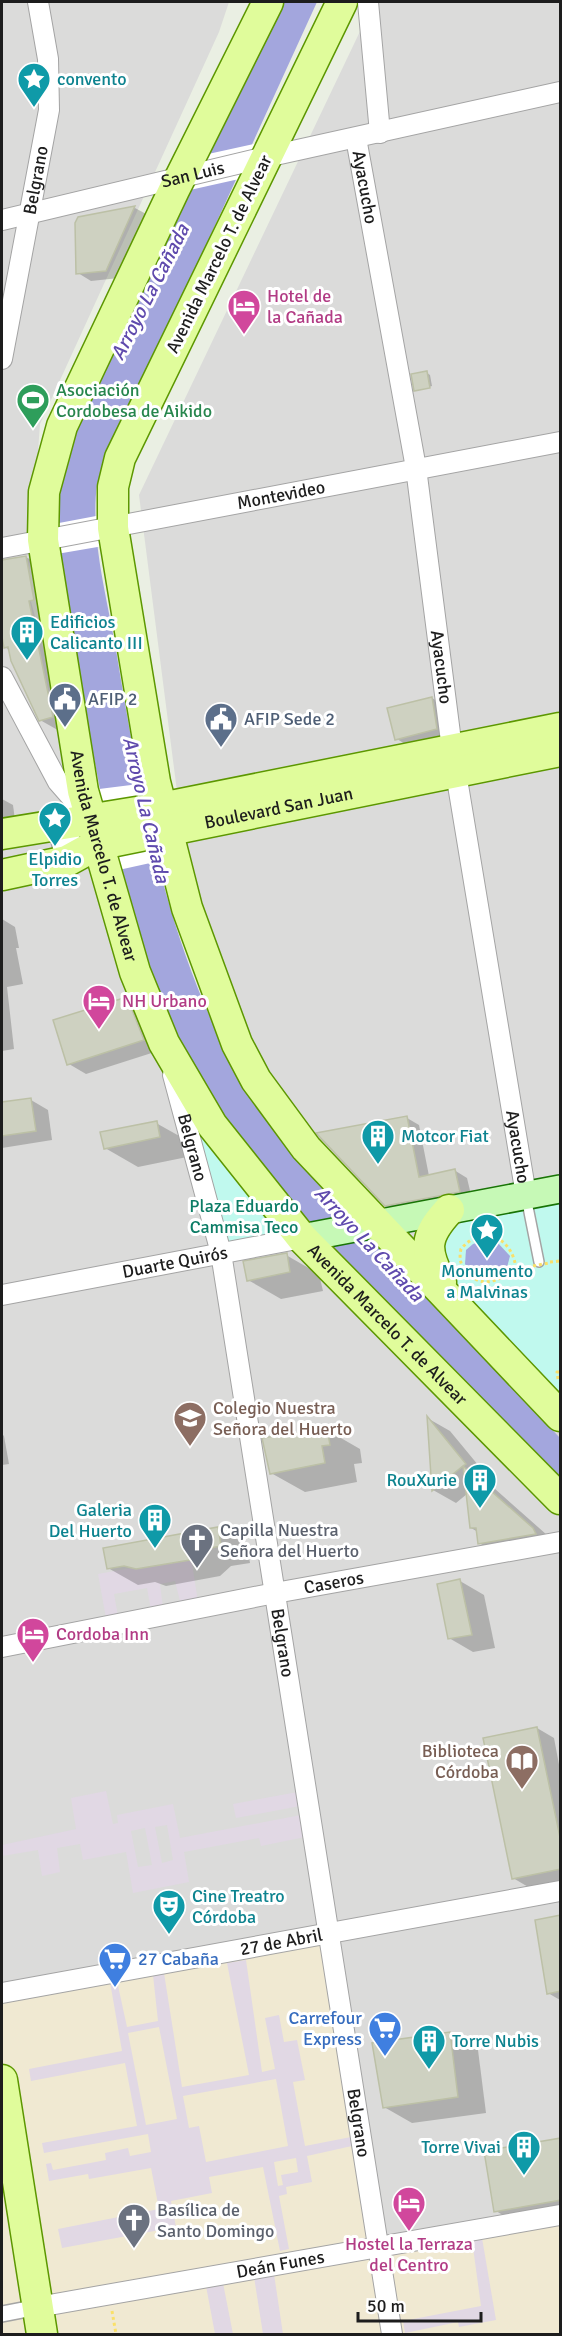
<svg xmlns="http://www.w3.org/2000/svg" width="562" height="2336" font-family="Signika,sans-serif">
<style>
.residential{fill:#dbdbda}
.commercial{fill:#f0e9d2}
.park{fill:#c0f9ee}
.plaza{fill:#e1d8e4;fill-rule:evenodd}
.water{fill:#a3a6dd}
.pier{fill:#fff}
.shadow{fill:#0003}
.building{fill:#ced1c1;stroke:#bcc0a6;stroke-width:1.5}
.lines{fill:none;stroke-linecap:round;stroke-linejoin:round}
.service-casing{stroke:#a4a4a4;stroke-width:12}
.pedestrian-casing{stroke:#a4a4a4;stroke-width:18}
.minor-casing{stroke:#a4a4a4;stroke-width:22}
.secondary-casing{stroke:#187405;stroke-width:30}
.primary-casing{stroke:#5c9700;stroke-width:33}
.path{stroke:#fae069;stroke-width:3;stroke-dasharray:3 3;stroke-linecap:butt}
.service{stroke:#fff;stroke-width:9}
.pedestrian{stroke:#fff;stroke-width:15}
.minor{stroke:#fff;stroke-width:20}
.secondary{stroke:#c6f9b6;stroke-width:27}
.primary{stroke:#e0fc9b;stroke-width:30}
.path-bridge{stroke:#fae069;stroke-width:3;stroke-dasharray:3 3;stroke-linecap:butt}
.labels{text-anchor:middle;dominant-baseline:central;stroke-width:6;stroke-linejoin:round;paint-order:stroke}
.culture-label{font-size:18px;fill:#0d838f;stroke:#fff;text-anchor:start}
.street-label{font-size:18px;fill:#1d1d1d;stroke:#fff}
.hotel-label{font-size:18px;fill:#b23c85;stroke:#fff;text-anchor:start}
.leisure-label{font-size:18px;fill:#27864d;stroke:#fff;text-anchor:start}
.service-label{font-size:18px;fill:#4e5e75;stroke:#fff;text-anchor:start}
.park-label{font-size:18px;fill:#0b7c65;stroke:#fff}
.education-label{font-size:18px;fill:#785e54;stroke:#fff;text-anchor:start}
.worship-label{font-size:18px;fill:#5b616d;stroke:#fff;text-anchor:start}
.shop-label{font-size:18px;fill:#366cbe;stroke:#fff;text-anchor:start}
.water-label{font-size:20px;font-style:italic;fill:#5f4aad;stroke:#fff}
</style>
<rect width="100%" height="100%" fill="#eaefe3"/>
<path class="residential" d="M2,2H229L219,32L40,424L28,590L143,1031L267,1233L384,1210L263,1075L189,885L139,495L374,2H560V2334H2Z"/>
<path class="commercial" d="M328,1933L378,2247L560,2215V2334H2V1993Z"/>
<g class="park">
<path d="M190,1090L302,1238L221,1253Z"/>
<path d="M560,1201V1400L452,1281L438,1241C465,1209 521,1209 560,1201Z"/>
</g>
<g class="plaza">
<path d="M191,1557L198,1602L181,1605L175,1581L160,1584L163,1608L151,1610L147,1588L114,1594L118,1616L106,1618L98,1574Z"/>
<path d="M106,1791L113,1824L118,1823L117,1815L173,1804L180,1838L301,1815L305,1837L261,1846L259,1838L184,1852L189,1882L133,1893L126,1852L83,1860L80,1844L57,1848L60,1872L42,1876L38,1850L2,1856V1845L76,1829L71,1798ZM167,1825L173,1860L162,1863L155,1827ZM145,1828L152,1865L138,1867L131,1831Z"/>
<path d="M298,1792L300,1806L236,1818L233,1804Z"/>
<path d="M246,1960L262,2072L275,2069L265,2018L279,2015L284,2042L297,2040L305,2080L293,2082L305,2146L351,2137L352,2146L307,2156L312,2182L286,2187L287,2194L279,2196L289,2249L280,2251L263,2167L209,2177L212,2193L171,2201L176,2227L62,2248L58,2229L159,2209L151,2168L89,2179L88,2174L49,2181L46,2164L51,2163L53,2170L106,2160L105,2153L128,2148L130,2156L151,2152L148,2134L44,2153L42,2143L137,2126L125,2063L31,2081L29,2069L122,2051L110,1982L117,1981L127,2027L158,2021L153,1975L164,1973L182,2087L249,2075L227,1963ZM159,2027L177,2119L146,2125L128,2033ZM276,2079L288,2146L206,2162L199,2126L189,2128L183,2096ZM296,2158L298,2172L281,2175L283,2185L278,2186L274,2162Z"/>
<path d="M482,2238L496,2320L459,2327L458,2322L405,2333L403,2321L481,2306L472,2240Z"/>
<path d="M274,2274L283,2334H263L254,2277Z"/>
<path d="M223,2283L233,2334H215L206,2286Z"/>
</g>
<g class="water">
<path d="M282,2H317L97,484C90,538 107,597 116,650C137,777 160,908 214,1026C242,1085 283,1142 325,1191L560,1438V1489L287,1207L178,1051L117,876L83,702L54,519L71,428L264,44Z"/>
<path d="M487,1240L497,1242L510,1256L506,1271C492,1283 475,1278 465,1264L466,1250L473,1244Z"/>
</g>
<g class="pier">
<path d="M276,139L257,175L172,194L190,158Z"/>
<path d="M112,513L115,544L45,556L43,526Z"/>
<path d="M155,782L173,858L105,873L83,791Z"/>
</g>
<g class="shadow">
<path d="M135,208L148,215L119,278L91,281L78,273L79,218Z"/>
<path d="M427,373L430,375L432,386L416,390Z"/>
<path d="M26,557L48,570L63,733L40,720L11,651L5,647L2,634V561Z"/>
<path d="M432,698L445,706L450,737L410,747L397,739Z"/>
<path d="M2,799L13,805L17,835L2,839Z"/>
<path d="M2,919L15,927L19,948H16L23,984L7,987L14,1049L2,1051Z"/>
<path d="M126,999L144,1008L161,1050L86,1074L69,1064Z"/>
<path d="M31,1100L48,1110L52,1140L2,1148V1104Z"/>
<path d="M407,1118L419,1125L429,1176L454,1170L467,1178L472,1199L399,1212L386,1205Z"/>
<path d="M156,1123L190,1142L192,1156L138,1167L105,1148Z"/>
<path d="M286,1255L319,1274L323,1291L281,1299L248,1280Z"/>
<path d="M429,1419L450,1431L488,1477L485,1480L556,1543L502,1556L479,1543L478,1532L471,1528L467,1494L456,1503L433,1490Z"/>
<path d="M327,1430L360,1449L362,1463L354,1464L357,1482L305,1492L271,1473Z"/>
<path d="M2,1434L4,1436L9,1464L2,1465Z"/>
<path d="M218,1528L247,1545L250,1563L231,1566L220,1576L166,1586L155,1582L138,1585L108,1568Z"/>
<path d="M460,1581L484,1595L495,1648L473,1652L449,1638Z"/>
<path d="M537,1728L554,1738L560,1770V1882L530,1888L513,1878Z"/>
<path d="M560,1916V2000L548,1993Z"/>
<path d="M449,2034L478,2050L486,2113L412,2123L384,2107Z"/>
<path d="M560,2139V2222L525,2228L496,2211Z"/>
</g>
<g class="building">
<path d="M135,206L106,271L76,274L75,223L78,217Z"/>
<path d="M427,371L430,388L414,391L411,374Z"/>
<path d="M26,556L34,600L29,601L53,717L39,721L11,661L8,647L4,648L2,637V560Z"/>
<path d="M432,697L437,729L395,740L387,708Z"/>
<path d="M127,997L144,1040L67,1065L53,1020Z"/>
<path d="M31,1098L36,1131L2,1136V1102Z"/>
<path d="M407,1116L419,1177L455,1169L460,1192L385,1206L316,1133Z"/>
<path d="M157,1121L160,1137L104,1149L100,1132Z"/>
<path d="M287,1253L290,1272L247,1281L243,1261Z"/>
<path d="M427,1416L466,1464L463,1466L533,1528L536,1534L478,1544L476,1528H470L463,1466L432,1491Z"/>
<path d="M327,1428L330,1445L322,1446L325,1463L270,1474L262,1438Z"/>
<path d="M218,1527L221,1546L201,1550L190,1560L136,1569L124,1566L107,1569L103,1548Z"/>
<path d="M460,1579L472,1635L448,1639L437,1584Z"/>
<path d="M537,1727L561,1842V1869L512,1879L483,1738Z"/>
<path d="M561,1915V1991L547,1994L535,1920Z"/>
<path d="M450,2032L458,2097L383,2108L372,2043Z"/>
<path d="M561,2138V2200L494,2212L484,2151Z"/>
</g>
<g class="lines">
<defs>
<path id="service" d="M526,1197L539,1262"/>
<g id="pedestrian">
<path d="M72,838L74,848L61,850L59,840Z"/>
<path d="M2,2314L38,2307"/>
</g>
<g id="minor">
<path d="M368,2L380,133"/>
<path id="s1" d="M356,138L416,468L452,749L526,1195"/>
<path id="s2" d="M2,220L266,157L560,92"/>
<path id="s3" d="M2,359L49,110L48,59L38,2"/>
<path id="s4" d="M2,548L560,442"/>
<path d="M2,677L58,782L86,814"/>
<path id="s5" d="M173,1075L221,1253L392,2334"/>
<path id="s6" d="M2,1295L302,1238"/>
<path id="s7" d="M2,1647L275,1593L560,1542"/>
<path id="s8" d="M2,1993L560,1891"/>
<path id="s9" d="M38,2307L560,2215"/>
</g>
<path id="secondary" d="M302,1238L560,1189"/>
<g id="primary">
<path id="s10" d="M268,2L174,190L62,426L44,492L43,540L83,791L135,972L164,1043L212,1125L302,1238L560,1499"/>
<path d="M342,2L120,458L113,487V528L155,782L187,908L237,1044L256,1080L306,1148L560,1416"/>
<path d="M2,834L161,808L560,728"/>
<path id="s11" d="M2,875L67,861L96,845L560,751"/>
<path d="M441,1282C424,1250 424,1237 449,1210"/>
<path d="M2,2080L42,2334"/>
</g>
</defs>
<use href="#service" class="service-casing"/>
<use href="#pedestrian" class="pedestrian-casing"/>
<use href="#minor" class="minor-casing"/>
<use href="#secondary" class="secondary-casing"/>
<use href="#primary" class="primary-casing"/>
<g class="path">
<path d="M550,1262L560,1261"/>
<path d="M516,1269C513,1238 483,1223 461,1249C459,1258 460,1265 467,1272C487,1295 506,1271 528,1267"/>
<path d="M558,1379L557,1372H560"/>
<path d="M112,2311L116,2334"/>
</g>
<use href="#service" class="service"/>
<use href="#pedestrian" class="pedestrian"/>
<use href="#minor" class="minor"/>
<use href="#secondary" class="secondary"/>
<use href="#primary" class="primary"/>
<path class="path-bridge" d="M533,1266L549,1263"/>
</g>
<defs>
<symbol id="sight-pin" viewBox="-11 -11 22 30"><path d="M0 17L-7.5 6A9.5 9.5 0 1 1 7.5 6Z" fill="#0f9aa8" stroke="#fff"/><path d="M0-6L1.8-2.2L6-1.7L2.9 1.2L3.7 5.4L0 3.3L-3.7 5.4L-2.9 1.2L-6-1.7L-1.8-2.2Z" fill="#fff"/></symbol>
<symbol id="hotel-pin" viewBox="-11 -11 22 30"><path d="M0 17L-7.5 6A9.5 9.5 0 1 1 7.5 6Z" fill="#d1479c" stroke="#fff"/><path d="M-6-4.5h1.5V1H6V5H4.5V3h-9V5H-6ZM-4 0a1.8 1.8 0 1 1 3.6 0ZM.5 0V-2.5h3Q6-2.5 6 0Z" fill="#fff"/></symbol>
<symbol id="stadium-pin" viewBox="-11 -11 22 30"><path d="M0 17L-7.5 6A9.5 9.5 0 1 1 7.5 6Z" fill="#2e9e5b" stroke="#fff"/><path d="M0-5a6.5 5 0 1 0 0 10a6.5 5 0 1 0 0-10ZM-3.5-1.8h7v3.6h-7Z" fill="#fff"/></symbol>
<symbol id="building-pin" viewBox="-11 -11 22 30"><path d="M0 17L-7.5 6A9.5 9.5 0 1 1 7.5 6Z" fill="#0f9aa8" stroke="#fff"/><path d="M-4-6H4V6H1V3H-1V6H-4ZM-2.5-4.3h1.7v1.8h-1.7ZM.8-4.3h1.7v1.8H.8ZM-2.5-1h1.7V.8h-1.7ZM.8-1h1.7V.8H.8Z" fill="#fff"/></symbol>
<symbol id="civic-pin" viewBox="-11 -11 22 30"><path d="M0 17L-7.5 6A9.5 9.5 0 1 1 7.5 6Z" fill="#5c6f8a" stroke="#fff"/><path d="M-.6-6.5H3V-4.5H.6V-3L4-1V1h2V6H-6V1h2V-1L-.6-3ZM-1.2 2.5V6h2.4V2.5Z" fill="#fff"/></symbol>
<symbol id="school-pin" viewBox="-11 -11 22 30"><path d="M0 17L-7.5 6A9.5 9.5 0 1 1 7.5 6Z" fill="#8d6e63" stroke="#fff"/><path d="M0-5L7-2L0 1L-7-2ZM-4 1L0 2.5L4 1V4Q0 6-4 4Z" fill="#fff"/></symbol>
<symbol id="church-pin" viewBox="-11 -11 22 30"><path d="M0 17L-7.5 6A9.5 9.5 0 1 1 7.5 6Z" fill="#6b7280" stroke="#fff"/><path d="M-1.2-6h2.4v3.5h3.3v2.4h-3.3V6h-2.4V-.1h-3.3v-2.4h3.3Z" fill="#fff"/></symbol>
<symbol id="library-pin" viewBox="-11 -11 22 30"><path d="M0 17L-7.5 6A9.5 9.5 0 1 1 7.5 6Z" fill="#8d6e63" stroke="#fff"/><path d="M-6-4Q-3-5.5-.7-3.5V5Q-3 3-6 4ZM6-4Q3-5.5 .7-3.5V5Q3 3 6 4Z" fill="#fff"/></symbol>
<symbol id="theatre-pin" viewBox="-11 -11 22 30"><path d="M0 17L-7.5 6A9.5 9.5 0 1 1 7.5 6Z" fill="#0f9aa8" stroke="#fff"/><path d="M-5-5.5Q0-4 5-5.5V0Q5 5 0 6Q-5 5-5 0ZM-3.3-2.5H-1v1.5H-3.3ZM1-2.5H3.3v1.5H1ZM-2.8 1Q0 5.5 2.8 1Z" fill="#fff"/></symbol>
<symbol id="supermarket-pin" viewBox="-11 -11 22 30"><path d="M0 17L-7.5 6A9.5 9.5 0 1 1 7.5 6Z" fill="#3f7fe0" stroke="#fff"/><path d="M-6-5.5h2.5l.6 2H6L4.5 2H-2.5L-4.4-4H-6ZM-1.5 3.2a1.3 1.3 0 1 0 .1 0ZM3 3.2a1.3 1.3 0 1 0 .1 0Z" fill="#fff"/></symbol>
</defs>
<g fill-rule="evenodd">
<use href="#sight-pin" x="15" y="60" width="38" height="52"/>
<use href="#hotel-pin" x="225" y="287" width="38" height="52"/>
<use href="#stadium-pin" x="14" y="381" width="38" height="52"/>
<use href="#building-pin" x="8" y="613" width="38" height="52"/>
<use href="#civic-pin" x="46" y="680" width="38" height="52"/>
<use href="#civic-pin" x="202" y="700" width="38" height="52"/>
<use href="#sight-pin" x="36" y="799" width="38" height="52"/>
<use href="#hotel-pin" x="80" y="982" width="38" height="52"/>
<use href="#building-pin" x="359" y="1117" width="38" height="52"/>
<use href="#sight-pin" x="468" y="1211" width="38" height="52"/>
<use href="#school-pin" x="171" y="1399" width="38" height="52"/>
<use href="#building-pin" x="461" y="1461" width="38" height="52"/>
<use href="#building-pin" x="136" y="1501" width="38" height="52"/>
<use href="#church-pin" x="178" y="1521" width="38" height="52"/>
<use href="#hotel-pin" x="14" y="1615" width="38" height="52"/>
<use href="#library-pin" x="503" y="1742" width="38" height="52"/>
<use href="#theatre-pin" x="150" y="1887" width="38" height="52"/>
<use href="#supermarket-pin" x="96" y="1940" width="38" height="52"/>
<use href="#supermarket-pin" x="366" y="2009" width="38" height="52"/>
<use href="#building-pin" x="410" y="2022" width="38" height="52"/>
<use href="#building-pin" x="505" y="2128" width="38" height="52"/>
<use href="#hotel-pin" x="390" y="2184" width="38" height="52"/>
<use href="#church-pin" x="115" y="2201" width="38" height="52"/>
</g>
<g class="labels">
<g class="culture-label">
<text x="57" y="79">convento</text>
<text x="50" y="622">Edificios<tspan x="50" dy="21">Calicanto III</tspan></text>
<text x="55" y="859" text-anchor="middle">Elpidio<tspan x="55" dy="21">Torres</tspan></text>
<text x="401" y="1136">Motcor Fiat</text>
<text x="487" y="1271" text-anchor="middle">Monumento<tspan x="487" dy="21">a Malvinas</tspan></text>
<text x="457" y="1480" text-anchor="end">RouXurie</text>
<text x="132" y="1510" text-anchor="end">Galeria<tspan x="132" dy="21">Del Huerto</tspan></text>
<text x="192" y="1896">Cine Treatro<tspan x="192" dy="21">Córdoba</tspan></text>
<text x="452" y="2041">Torre Nubis</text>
<text x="501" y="2147" text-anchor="end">Torre Vivai</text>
</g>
<g class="street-label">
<text stroke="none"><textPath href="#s2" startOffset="196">San Luis</textPath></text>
<text stroke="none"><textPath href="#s3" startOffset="182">Belgrano</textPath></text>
<text stroke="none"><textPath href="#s1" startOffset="50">Ayacucho</textPath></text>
<text transform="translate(219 254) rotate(-64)">Avenida Marcelo T. de Alvear</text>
<text stroke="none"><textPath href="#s4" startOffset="284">Montevideo</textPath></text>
<text stroke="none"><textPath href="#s1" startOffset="536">Ayacucho</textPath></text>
<text stroke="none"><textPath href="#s11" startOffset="286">Boulevard San Juan</textPath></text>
<text stroke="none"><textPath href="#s10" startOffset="910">Avenida Marcelo T. de Alvear</textPath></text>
<text stroke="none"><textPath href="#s1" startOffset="1022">Ayacucho</textPath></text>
<text stroke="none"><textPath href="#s5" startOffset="75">Belgrano</textPath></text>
<text stroke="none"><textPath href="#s6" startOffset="176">Duarte Quirós</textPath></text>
<text stroke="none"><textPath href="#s10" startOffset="1468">Avenida Marcelo T. de Alvear</textPath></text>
<text stroke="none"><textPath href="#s7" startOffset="338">Caseros</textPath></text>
<text stroke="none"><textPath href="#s5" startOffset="579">Belgrano</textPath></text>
<text stroke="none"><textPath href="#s8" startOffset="284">27 de Abril</textPath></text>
<text stroke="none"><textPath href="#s5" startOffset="1065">Belgrano</textPath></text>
<text stroke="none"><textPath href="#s9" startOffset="246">Deán Funes</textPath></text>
</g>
<g class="hotel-label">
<text x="267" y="296">Hotel de<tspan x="267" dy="21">la Cañada</tspan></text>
<text x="122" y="1001">NH Urbano</text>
<text x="56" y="1634">Cordoba Inn</text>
<text x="409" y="2244" text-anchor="middle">Hostel la Terraza<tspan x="409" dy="21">del Centro</tspan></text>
</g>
<g class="leisure-label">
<text x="56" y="390">Asociación<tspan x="56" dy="21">Cordobesa de Aikido</tspan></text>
</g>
<g class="service-label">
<text x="88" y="699">AFIP 2</text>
<text x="244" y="719">AFIP Sede 2</text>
</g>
<g class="park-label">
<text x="244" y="1206">Plaza Eduardo<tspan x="244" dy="21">Cammisa Teco</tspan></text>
</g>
<g class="education-label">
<text x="213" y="1408">Colegio Nuestra<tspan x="213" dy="21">Señora del Huerto</tspan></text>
<text x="499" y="1751" text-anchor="end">Biblioteca<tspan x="499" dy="21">Córdoba</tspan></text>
</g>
<g class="worship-label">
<text x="220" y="1530">Capilla Nuestra<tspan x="220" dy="21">Señora del Huerto</tspan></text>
<text x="157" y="2210">Basílica de<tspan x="157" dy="21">Santo Domingo</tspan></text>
</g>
<g class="shop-label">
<text x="138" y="1959">27 Cabaña</text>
<text x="362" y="2018" text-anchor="end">Carrefour<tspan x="362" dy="21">Express</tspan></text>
</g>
<g class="water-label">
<text transform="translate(150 292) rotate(-63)">Arroyo La Cañada</text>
<text transform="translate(146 810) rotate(77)">Arroyo La Cañada</text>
<text transform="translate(369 1244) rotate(47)">Arroyo La Cañada</text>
</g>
</g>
<rect width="562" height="2336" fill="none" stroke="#1d1d1d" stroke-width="6"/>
<path d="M358 2312v9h123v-9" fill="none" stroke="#1d1d1d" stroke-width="3"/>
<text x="367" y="2312" font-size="18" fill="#1d1d1d" stroke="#ffffff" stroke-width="4.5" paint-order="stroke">50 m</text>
</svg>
